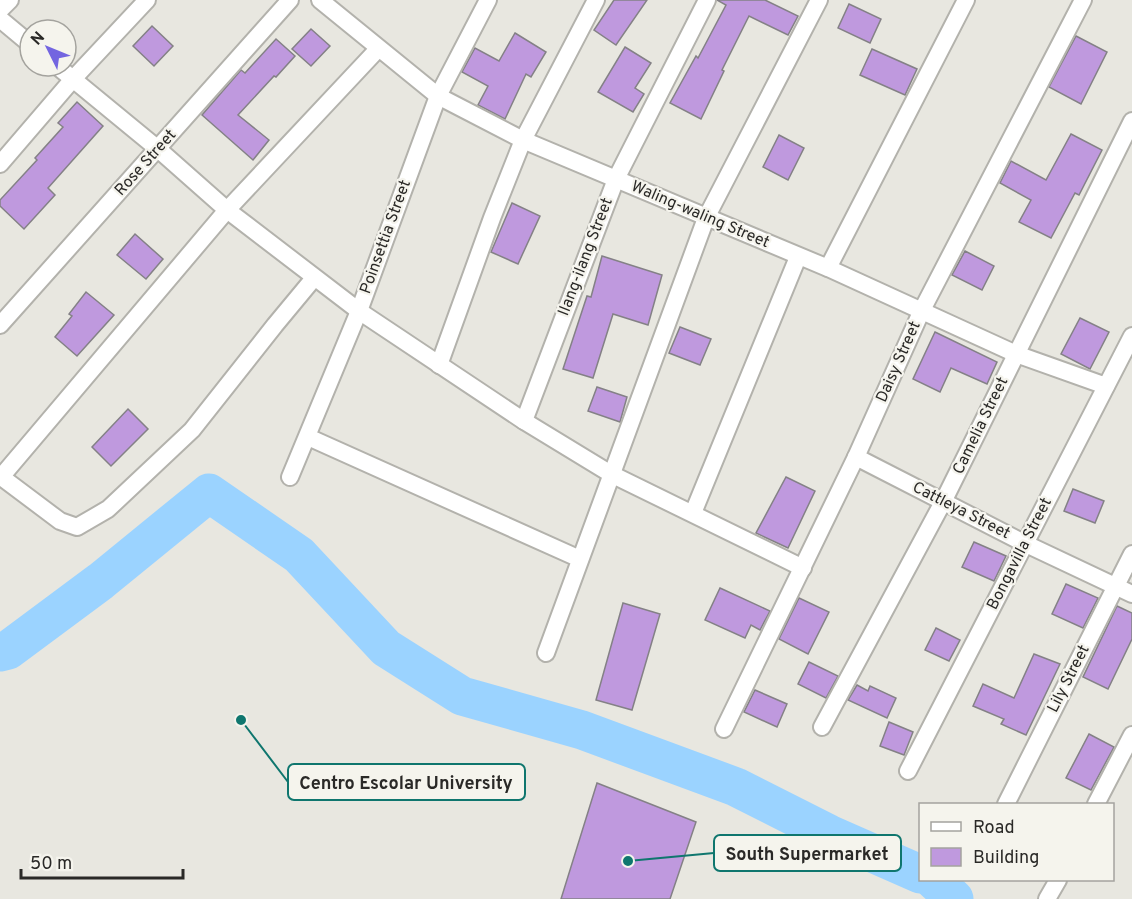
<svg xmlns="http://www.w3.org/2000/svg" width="1132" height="899" font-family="Overpass,sans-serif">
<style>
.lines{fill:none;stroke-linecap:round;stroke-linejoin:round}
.river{stroke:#9bd3ff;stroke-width:39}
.building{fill:#bf99de;stroke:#848186;stroke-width:1.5}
.minor-casing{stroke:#b3b2ac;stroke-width:20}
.minor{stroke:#fff;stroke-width:16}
.labels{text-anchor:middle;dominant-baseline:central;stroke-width:4.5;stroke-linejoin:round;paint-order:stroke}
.street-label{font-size:16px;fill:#2a2927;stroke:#f5f4ed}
.leader{fill:none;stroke:#0f766e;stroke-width:2}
.callout-dot{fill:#0f766e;stroke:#f5f4ed;stroke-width:2}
.callout{fill:#f5f4ed;stroke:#0f766e;stroke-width:2}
.callout-label{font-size:18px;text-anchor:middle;font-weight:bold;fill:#2a2927}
</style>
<rect width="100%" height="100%" fill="#e8e7e0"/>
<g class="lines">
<g class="river">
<path d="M0,652L8,650L101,581L209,493L299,555L386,648L462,696L582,730L736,787L829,834L920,874"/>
<path d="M934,880L954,899"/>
</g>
</g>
<g class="building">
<path d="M614,0H647L616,45L594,30Z"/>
<path d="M717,0H765L798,16L788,35L749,16L722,70L724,71L701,119L670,103L696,56L698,58L726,5Z"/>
<path d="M849,4L881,19L870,43L838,28Z"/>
<path d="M152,26L173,46L154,66L133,46Z"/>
<path d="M311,29L330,46L311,66L292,49Z"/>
<path d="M515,33L546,52L531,77L526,74L505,119L478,105L488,86L462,72L475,48L499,61Z"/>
<path d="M1076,36L1107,52L1081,104L1049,87Z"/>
<path d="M276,39L295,56L276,77L274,76L238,115L269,140L253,160L202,115L241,70L245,73Z"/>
<path d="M625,47L651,63L635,88L644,94L633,112L598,92Z"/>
<path d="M872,49L917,69L905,95L860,75Z"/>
<path d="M77,102L103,126L48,188L55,195L24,229L0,206V200L37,160L35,158L63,127L58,123Z"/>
<path d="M1071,134L1102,150L1079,195L1075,193L1051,238L1019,222L1031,200L1000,183L1011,161L1046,180Z"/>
<path d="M779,135L804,148L788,180L763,167Z"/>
<path d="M512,203L540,216L518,264L491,252Z"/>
<path d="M135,234L163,259L146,279L117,255Z"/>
<path d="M965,251L994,266L982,290L952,275Z"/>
<path d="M602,256L662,275L648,325L613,314L593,378L563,369L587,296L591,297Z"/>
<path d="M86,292L114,315L77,356L55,337L72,316L69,314Z"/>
<path d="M1080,318L1109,332L1090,369L1061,354Z"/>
<path d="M680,327L711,339L700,365L669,353Z"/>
<path d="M935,332L997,362L987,384L951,368L940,392L913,379Z"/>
<path d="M597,387L627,397L620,422L588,411Z"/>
<path d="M128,409L148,429L111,466L92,447Z"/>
<path d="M786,477L815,491L788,548L756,533Z"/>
<path d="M1073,489L1104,501L1095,523L1064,511Z"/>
<path d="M974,542L1006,556L994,581L962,567Z"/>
<path d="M1066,584L1098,598L1083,628L1052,614Z"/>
<path d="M720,588L770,611L760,630L751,625L745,638L705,620Z"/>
<path d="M799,598L829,612L808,654L779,639Z"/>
<path d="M623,603L660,614L632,710L596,700Z"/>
<path d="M1117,606L1132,613V639L1108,689L1083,677Z"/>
<path d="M936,628L960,640L949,661L925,650Z"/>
<path d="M1034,654L1060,664L1026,735L1001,724L1004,719L973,706L983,684L1014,698Z"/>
<path d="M809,662L838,676L826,698L798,684Z"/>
<path d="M857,685L868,691L870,686L896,698L887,718L848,700Z"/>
<path d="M755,690L787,704L777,727L744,712Z"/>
<path d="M889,722L913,732L904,755L880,746Z"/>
<path d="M1089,734L1114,747L1091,790L1066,778Z"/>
<path d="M597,783L696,822L670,899H561Z"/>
</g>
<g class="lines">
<defs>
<g id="minor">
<path d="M320,0L438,96L523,140L828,268L1016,354L1106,386"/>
<path d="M0,10L10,0"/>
<path d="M0,19L30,44"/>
<path d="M57,66L158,149L227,210L359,311L524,421L611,474L803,568"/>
<path d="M0,164L73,79L147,0"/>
<path d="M828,268L966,0"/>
<path d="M0,325L290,0"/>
<path d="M439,365L492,218L523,140L596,0"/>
<path d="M524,421L616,179L707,0"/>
<path d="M308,437L580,559"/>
<path d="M856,457L1026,544L1132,594"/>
<path d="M0,476L60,521L77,527L108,509L192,430L275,325L314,278"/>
<path d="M1,477L227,210L378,49"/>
<path d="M290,477L359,311L438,96L488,0"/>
<path d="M693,513L798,257"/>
<path d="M546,653L706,218L819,0"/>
<path d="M822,727L943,502L1132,121"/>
<path d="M724,729L856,457L922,310L1083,0"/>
<path d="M908,771L1132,336"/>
<path d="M1006,804L1132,554"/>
<path d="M1096,804L1132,735"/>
<path d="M1047,899L1058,880"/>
</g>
</defs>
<use href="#minor" class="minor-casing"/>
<use href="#minor" class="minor"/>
</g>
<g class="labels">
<g class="street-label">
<text transform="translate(146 163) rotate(-48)">Rose Street</text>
<text transform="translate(700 215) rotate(23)">Waling-waling Street</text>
<text transform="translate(386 237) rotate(-70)">Poinsettia Street</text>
<text transform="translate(586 257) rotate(-69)">Ilang-ilang Street</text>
<text transform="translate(899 362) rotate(-66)">Daisy Street</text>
<text transform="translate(981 426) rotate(-64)">Camelia Street</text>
<text transform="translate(961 511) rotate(27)">Cattleya Street</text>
<text transform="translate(1020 554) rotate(-63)">Bongavilla Street</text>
<text transform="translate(1069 679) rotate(-63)">Lily Street</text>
</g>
</g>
<path class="leader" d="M241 720L288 782M628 861L714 853"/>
<g class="callout-dot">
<circle cx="241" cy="720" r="6"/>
<circle cx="628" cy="861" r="6"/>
</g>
<g class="callout">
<rect x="288" y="764" width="237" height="36" rx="6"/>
<rect x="714" y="835" width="187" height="36" rx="6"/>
</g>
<g class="callout-label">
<text x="406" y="789">Centro Escolar University</text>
<text x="807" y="860">South Supermarket</text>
</g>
<rect x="919" y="803" width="195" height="78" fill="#f5f4ed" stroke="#a4a39e" stroke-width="1.5"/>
<rect x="931" y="822" width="30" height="9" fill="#ffffff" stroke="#a4a39e" stroke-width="1.5"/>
<text x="973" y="833" font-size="18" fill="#2a2927">Road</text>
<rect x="931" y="848" width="30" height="18" fill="#bf99de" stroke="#a4a39e" stroke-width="1.5"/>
<text x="973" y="863" font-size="18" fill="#2a2927">Building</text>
<g transform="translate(48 48) rotate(313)"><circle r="28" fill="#f5f4ed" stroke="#a4a39e" stroke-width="1.5"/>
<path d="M0-4.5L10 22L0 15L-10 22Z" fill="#7365e0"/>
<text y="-9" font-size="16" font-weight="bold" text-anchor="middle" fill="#2a2927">N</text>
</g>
<path d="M21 869v9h162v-9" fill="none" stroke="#2a2927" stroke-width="3"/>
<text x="30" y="869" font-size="18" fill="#2a2927" stroke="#f5f4ed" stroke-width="4.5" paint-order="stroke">50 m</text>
</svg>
